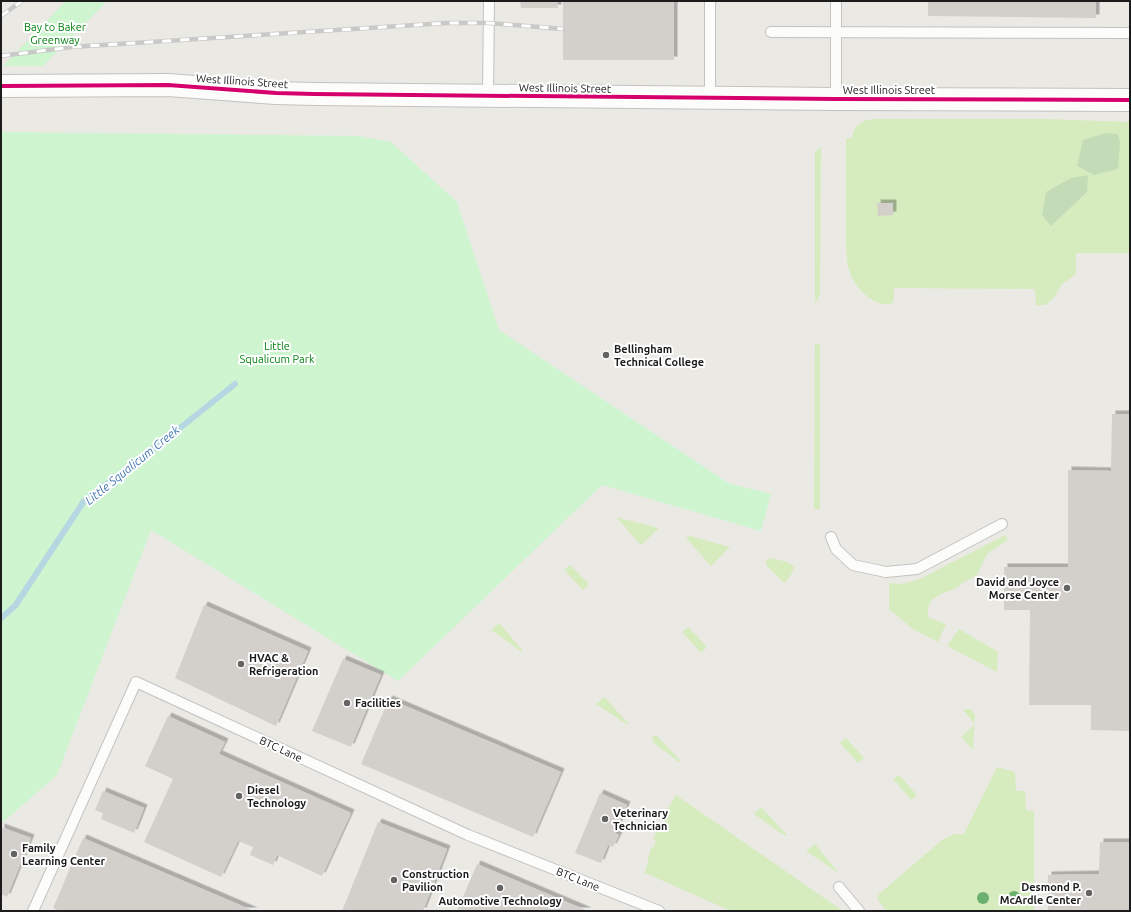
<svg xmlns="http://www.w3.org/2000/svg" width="1131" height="912" font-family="Ubuntu,sans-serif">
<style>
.grass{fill:#d6ecbf}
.forest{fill:#c3dcb7}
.park{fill:#cef5d0}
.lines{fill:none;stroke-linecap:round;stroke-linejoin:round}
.stream{stroke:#b4d7e1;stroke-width:6}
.building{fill:#d3d0cc;filter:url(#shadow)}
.service-casing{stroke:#c3c2c0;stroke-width:12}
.tertiary-casing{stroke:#c3c2c0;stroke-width:24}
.service{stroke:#fcfcfb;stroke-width:10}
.tertiary{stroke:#fcfcfb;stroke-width:22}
.rail-casing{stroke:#c9c9c8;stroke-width:4.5}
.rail{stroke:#fff;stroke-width:3;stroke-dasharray:9;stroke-linecap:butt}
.cycleway-casing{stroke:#fff;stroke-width:6}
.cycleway{stroke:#d6006c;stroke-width:4}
.tree{fill:#6bb06f}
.poi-dot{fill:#646462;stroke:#fff;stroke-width:1.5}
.labels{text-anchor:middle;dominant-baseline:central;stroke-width:4;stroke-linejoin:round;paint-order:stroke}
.park-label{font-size:11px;fill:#038110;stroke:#fff}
.street-label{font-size:11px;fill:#1c1c1c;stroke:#fff}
.poi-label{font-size:11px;font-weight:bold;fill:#1c1c1c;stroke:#fff;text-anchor:start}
.water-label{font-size:12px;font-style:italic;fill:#4277b2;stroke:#fff}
</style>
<defs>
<filter id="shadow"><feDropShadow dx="3.5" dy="-3.5" stdDeviation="0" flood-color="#0004"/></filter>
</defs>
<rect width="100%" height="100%" fill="#eae9e4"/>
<g class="grass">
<path d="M874,119H1045L1130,122V253H1076V274L1062,284L1053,299L1045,305H1036L1035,289L894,288V301L891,304C875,308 854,287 850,273C845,260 846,239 846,224C846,195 846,167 846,138H852C853,125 862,120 874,119Z"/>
<path d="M821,147L820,295L815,303V152Z"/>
<path d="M815,344H820V509H814Z"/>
<path d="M616,517L619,518L659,528L641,545Z"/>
<path d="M1005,535L1008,540L987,554L977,575L959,585V587C943,594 924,596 929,618L946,624L938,642L913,629L889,609V583L901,584L918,580Z"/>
<path d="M690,536L730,547L711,566L686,538Z"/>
<path d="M771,558L787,562L794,567L791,575L784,583L766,565V560Z"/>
<path d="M570,565L589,584L583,590L564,570Z"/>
<path d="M499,623L523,651L522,652L491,630Z"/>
<path d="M688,627L707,647L701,653L682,632Z"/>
<path d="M959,629L998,652L997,672L947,646Z"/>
<path d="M604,697L629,724L628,725L596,704Z"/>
<path d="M964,709H970L975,714L973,750L961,737L975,724L963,710Z"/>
<path d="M655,735L657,736L681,761L679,762L654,743L652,739L653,736Z"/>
<path d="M846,738L864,758L858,763L840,743Z"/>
<path d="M997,767L1015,772L1016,791H1025L1026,810L1034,811V911H886L877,899L879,894L942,840L955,834H964Z"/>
<path d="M899,775L917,795L911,800L893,779Z"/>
<path d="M676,795L843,911H731L645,873L651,847L654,848L656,840L653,839L660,822L663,823L666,816L664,815Z"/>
<path d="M761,807L787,835L785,836L754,814Z"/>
<path d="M815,844L838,872H837L806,851Z"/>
</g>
<g class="forest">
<path d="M1106,133L1118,134L1120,143L1118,169L1094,175L1077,166L1083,140Z"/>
<path d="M1088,175L1087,192L1051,226L1042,215L1046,192L1071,178Z"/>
</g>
<g class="park">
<path d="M66,1H107L43,66H3Z"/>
<path d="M1,132L358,136L391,142L457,202L499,330L728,483L771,494L761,531L602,485L398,681L151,530L57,775L1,824Z"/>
</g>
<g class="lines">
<path class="stream" d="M1,618L15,606L84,501L160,444L235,384"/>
</g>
<g class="building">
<path d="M520,1H557L558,8H521Z"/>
<rect x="563" y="1" width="111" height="59"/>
<path d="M928,1H1096V18L928,16Z"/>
<path d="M877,203H893V215L878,216Z"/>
<path d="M1112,414H1130V731L1091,730V705H1029L1030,610H1004V567H1068V470L1111,471Z"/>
<path d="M204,605L308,651L276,726L175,678Z"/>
<path d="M343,659L381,675L351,747L312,731Z"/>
<path d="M389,699L561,772L533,837L361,764Z"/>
<path d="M168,716L225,742L219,754L351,813L322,876L277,855L273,865L250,855L253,847L238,841L221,877L144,842L173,779L145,766Z"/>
<path d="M103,791L144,808L134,833L101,819L103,813L95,810Z"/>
<path d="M600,793L627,805L615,833L619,835L613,847L608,845L601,863L575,853Z"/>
<path d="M378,822L447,849L423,911H342Z"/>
<path d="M1,827L31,838L7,897L1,894Z"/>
<path d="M83,838L254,911H60L53,908Z"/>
<path d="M1100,842H1130V911H1048V875L1099,874Z"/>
<path d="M477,864L588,911H457Z"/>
</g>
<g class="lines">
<defs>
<g id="service">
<path d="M836,1V99"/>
<path d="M771,32L1130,33"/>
<path d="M488,96L489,1"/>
<path d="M710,98V1"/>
<path d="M831,537L836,549L853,565L886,572L917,569L1002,524"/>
<path d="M839,887L859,911"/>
<path d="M33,911L136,682L468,835L659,911"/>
</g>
<path id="tertiary" d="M1,86L168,85L276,93L314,94L836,99L1130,100"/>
</defs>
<use href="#service" class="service-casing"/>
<use href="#tertiary" class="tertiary-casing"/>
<use href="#service" class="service"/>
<use href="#tertiary" class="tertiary"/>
<defs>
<g id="rail">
<path d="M1,16L22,1"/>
<path d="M1,56L72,47L447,23H489L563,29"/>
</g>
</defs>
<use href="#rail" class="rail-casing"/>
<use href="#rail" class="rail"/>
<defs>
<path id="cycleway" d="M1,86L168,85L276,93L314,94L836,99L1130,100"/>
</defs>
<use href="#cycleway" class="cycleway-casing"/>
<use href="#cycleway" class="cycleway"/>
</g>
<g class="tree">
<circle cx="1014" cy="897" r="6"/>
<circle cx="983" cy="898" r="6"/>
</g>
<g class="poi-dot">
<circle cx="606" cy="355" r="4"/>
<circle cx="1067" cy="588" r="4"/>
<circle cx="241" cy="664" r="4"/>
<circle cx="347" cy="703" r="4"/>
<circle cx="239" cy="796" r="4"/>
<circle cx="605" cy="819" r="4"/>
<circle cx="14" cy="854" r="4"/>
<circle cx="394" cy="880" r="4"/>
<circle cx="500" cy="888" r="4"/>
<circle cx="1089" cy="893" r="4"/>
</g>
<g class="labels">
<g class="park-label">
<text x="55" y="27">Bay to Baker<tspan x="55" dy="13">Greenway</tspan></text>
<text x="277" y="346">Little<tspan x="277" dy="13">Squalicum Park</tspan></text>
</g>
<g class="street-label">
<text transform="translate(242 81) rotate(4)">West Illinois Street</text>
<text transform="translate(565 88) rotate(1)">West Illinois Street</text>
<text x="889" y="90">West Illinois Street</text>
<text transform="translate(281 749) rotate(25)">BTC Lane</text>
<text transform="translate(578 879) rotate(22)">BTC Lane</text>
</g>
<g class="poi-label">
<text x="614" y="349">Bellingham<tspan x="614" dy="13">Technical College</tspan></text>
<text x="1059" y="582" text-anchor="end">David and Joyce<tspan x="1059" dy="13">Morse Center</tspan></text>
<text x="249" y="658">HVAC &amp;<tspan x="249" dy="13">Refrigeration</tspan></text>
<text x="355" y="703">Facilities</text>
<text x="247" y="790">Diesel<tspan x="247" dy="13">Technology</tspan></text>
<text x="613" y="813">Veterinary<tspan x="613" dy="13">Technician</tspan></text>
<text x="22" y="848">Family<tspan x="22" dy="13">Learning Center</tspan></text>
<text x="402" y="874">Construction<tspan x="402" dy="13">Pavilion</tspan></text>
<text x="1081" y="887" text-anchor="end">Desmond P.<tspan x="1081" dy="13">McArdle Center</tspan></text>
<text x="500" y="901" text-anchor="middle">Automotive Technology</text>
</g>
<g class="water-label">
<text transform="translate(132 465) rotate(-39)">Little Squalicum Creek</text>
</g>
</g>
<rect width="1131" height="912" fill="none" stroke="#1c1c1c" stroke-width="4"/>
</svg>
